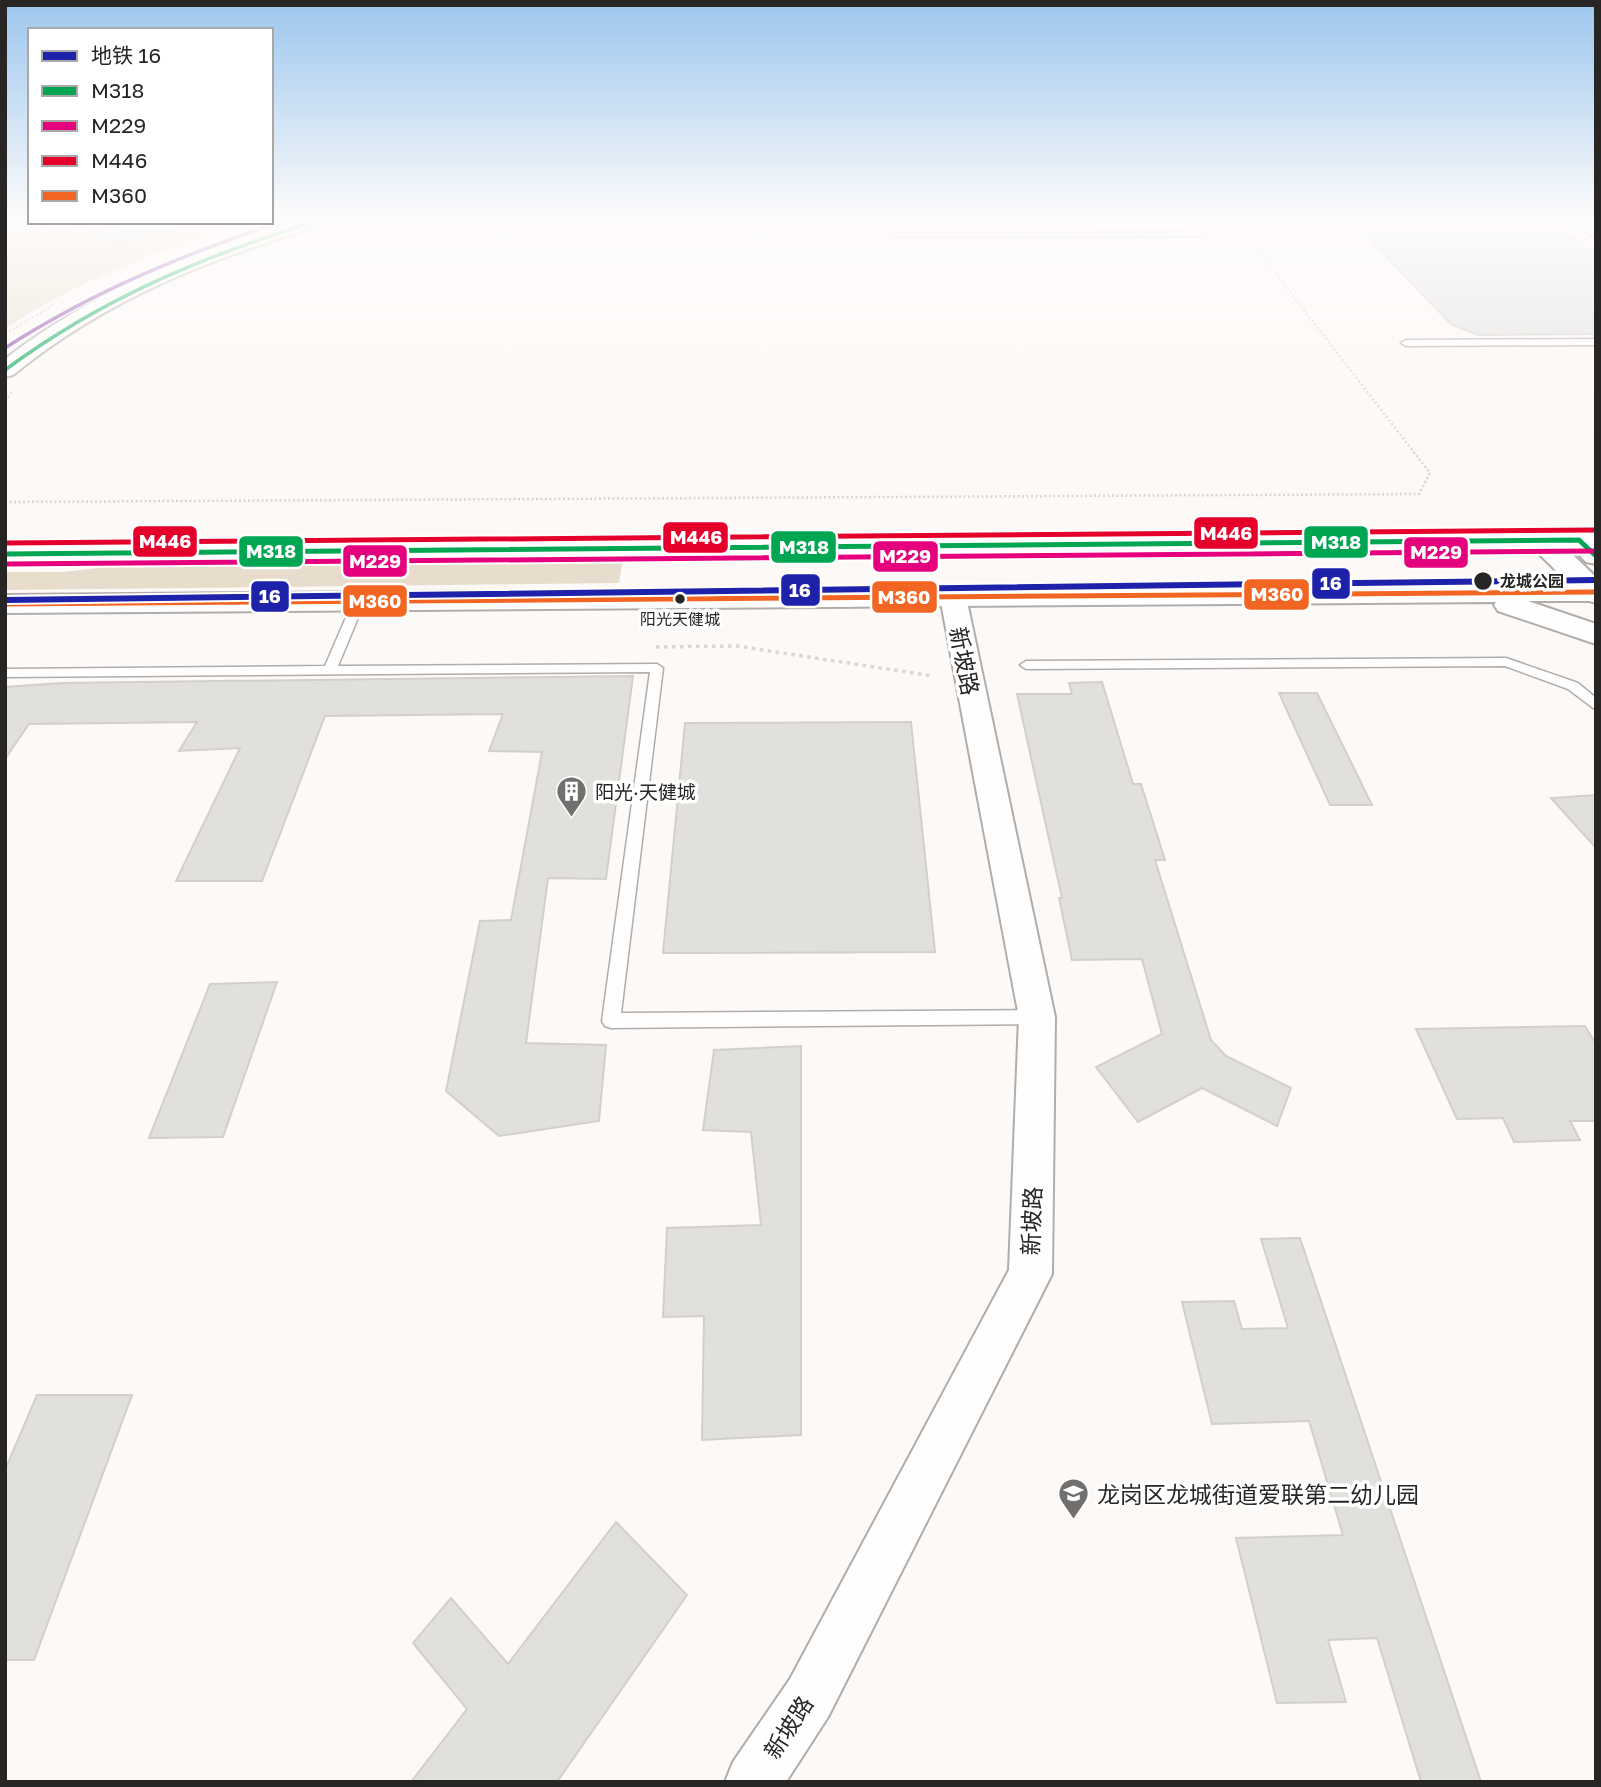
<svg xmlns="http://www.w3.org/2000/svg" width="1601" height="1787" font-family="'Golos Text','Noto Sans SC',sans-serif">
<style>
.green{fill:#e8ddcc}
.water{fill:#cae2f7}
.building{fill:#e1e0dd;stroke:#d2d0cd;stroke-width:2}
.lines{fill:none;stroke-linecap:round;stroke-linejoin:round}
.lane-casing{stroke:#b0adab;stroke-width:3}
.street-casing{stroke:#b0adab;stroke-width:4}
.secondary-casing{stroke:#b0adab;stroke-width:4}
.primary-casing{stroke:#b0adab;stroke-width:4}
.path-far1{stroke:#d9d7d6;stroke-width:2.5;stroke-dasharray:2 2.5;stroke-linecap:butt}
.path{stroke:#d9d7d6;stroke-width:3.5;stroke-dasharray:3.5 4.5;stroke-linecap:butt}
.lane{fill:#fffefe;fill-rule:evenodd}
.street{fill:#fffefe;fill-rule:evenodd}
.secondary{fill:#fffefe;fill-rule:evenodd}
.primary{fill:#fffefe;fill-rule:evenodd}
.bus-1-far1-casing{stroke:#fff;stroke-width:6}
.bus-1-casing{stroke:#fff;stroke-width:9}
.bus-2-casing{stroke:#fff;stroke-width:9}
.bus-3-casing{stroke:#fff;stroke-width:9}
.bus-4-casing{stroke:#fff;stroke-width:9}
.bus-5-casing{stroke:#fff;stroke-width:6}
.bus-1-far1{stroke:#00a651;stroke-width:3.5}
.bus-1{stroke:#00a651;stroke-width:5}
.bus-2{stroke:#e5007d;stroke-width:5}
.bus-3{stroke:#e4002b;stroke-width:5}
.bus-4{stroke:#f26522;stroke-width:5}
.bus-5{stroke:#8e44ad;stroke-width:3.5}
.metro-1-casing{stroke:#fff;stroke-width:10}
.metro-1{stroke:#1e22aa;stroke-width:6}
.stop-dot{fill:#282624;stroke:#fff;stroke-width:2.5}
.labels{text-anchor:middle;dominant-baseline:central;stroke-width:7;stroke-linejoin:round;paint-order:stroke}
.far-stop-label{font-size:16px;font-weight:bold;fill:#282624;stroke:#fff;text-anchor:start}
.far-bus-label{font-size:16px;fill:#282624;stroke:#fff}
.poi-label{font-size:19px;fill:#282624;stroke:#fff;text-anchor:start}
.near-street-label{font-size:23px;fill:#282624;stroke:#fff}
.near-poi-label{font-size:23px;fill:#282624;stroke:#fff;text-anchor:start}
.line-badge{stroke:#fff;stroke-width:2.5}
.badge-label{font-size:19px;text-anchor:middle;font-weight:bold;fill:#fff}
</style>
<rect width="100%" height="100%" fill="#fcf9f6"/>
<g class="green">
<path d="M5,218H30V222H248C164,248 79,279 5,329Z"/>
<path d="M623,558L619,583L5,590V572H63L141,563Z"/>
</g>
<path class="water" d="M5,218H30V222H70L5,232Z"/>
<g class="building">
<path d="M123,222H179L180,227L117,248L87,234Z"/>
<path d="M1568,233L1596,255V334L1479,335L1452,325L1365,235Z"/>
<path d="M633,676L606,879L548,878L526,1043L606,1045L599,1121L499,1136L446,1091L480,921L511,920L542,752L489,751L503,714L325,716L262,881H176L240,748L179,751L197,722L29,724L5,759V687L62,683Z"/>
<path d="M1102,682L1133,784H1141L1165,860H1155L1211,1040L1226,1056L1291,1088L1277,1126L1202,1088L1138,1122L1096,1067L1162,1034L1142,959L1072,960L1059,898H1062L1017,694H1072L1069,683Z"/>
<path d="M1279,693H1317L1372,805H1330Z"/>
<path d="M911,722L935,952L663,953L685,723Z"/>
<path d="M1596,795V848L1551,798Z"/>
<path d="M277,982L223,1137L149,1138L210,984Z"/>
<path d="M1585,1026L1596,1044V1121H1570L1580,1140L1514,1142L1503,1118L1457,1119L1416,1029Z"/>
<path d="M801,1046V1435L702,1440L704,1316L663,1317L667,1228L761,1225L751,1132L703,1130L714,1050Z"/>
<path d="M1300,1238L1481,1782H1421L1377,1638L1328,1640L1346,1702L1277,1703L1236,1538L1343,1535L1309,1421L1212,1424L1182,1302L1234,1301L1242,1329L1288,1328L1261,1239Z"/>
<path d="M37,1395H132L34,1660H5V1470Z"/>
<path d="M616,1522L687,1595L557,1782H411L467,1709L413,1643L451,1598L508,1664Z"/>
</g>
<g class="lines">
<defs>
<g id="lane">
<path d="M886,218H894L896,233L1197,232L1188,218H1196L1206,234L1202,236L893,237L889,235Z"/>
<path d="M1596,221V225L1304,227L1300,225L1304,223Z"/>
<path d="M1596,339V345L1406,346L1401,343L1406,340Z"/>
<path d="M359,597L365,601L338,666L657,664L663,668L621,1013L1037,1010L1043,1012L1046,1017L1043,1022L1037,1024L611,1028L605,1026L602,1021L650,672L5,677V669L325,666L353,601Z"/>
<path d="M1506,658L1578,683L1596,698V710L1568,689L1505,666L1026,669L1020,665L1026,661Z"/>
</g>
<g id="street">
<path d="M1567,218H1585L1596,226V239Z"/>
<path d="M953,589L962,592L966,597L1055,1017L1052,1274L828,1717L786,1782H725L733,1762L790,1679L1009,1270L1019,1017L940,597L944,592Z"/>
</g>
<g id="secondary">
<path d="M305,218H334L331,222C213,258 110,296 13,375L5,377V359C95,289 198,250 305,218Z"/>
<path d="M1596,532V548L5,562V545Z"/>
<path d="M1596,583V601H1528L1596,624V644L1498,611L1494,605L1496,602L5,613V595Z"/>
</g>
<g id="primary">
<path d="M1541,532L1551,534L1596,577V603L1586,600L1531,546L1527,540L1531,534Z"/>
<path d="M1579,532L1596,540V564L1586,562L1565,540L1569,534Z"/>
</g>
</defs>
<use href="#lane" class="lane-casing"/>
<use href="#street" class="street-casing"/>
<use href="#secondary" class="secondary-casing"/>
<use href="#primary" class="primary-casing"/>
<g class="path-far1">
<path d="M5,243L102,222"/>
<path d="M5,334L55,304"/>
<path d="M5,401L14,390"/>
<path d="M5,502L1419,494L1430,473L1233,218"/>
</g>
<path class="path" d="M656,647L737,646L933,676"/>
<use href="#lane" class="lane"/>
<use href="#street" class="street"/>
<use href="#secondary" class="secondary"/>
<use href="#primary" class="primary"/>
<defs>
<path id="bus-1-far1" d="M5,370C105,296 207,255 325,218"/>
<path id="bus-1" d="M5,554L1579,540L1596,556"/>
<path id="bus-2" d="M5,564L1596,551"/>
<path id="bus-3" d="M5,543L1596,530"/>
<path id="bus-4" d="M5,604L1594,592"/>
<path id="bus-5" d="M5,348C95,290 191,251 293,218"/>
</defs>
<use href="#bus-1-far1" class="bus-1-far1-casing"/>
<use href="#bus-1" class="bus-1-casing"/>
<use href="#bus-2" class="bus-2-casing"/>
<use href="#bus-3" class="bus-3-casing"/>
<use href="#bus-4" class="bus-4-casing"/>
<use href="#bus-5" class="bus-5-casing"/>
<use href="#bus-1-far1" class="bus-1-far1"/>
<use href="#bus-1" class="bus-1"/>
<use href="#bus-2" class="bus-2"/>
<use href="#bus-3" class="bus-3"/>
<use href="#bus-4" class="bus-4"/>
<use href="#bus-5" class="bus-5"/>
<defs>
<path id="metro-1" d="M5,600L1596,580"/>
</defs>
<use href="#metro-1" class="metro-1-casing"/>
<use href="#metro-1" class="metro-1"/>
</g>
<linearGradient id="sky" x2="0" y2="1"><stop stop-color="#9cc6ee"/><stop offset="0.47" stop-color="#fefcfb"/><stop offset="1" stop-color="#fefcfb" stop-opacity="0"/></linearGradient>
<rect width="1601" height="468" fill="url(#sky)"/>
<defs>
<symbol id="building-pin" viewBox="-11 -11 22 30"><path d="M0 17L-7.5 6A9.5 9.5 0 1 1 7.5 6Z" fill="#72706e" stroke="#fff"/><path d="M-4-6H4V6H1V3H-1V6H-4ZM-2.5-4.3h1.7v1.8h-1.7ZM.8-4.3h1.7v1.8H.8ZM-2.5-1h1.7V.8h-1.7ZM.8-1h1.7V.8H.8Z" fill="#fff"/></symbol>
<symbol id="school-pin" viewBox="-11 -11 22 30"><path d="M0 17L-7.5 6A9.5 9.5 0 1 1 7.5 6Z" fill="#72706e" stroke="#fff"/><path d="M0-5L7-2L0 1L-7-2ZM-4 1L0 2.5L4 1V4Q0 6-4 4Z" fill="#fff"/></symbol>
</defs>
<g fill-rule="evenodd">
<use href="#building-pin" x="554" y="774" width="35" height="47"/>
<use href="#school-pin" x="1056" y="1476" width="35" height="47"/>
</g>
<g class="stop-dot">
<circle cx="1483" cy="581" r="10"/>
<circle cx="680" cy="599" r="6"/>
</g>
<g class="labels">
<g class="far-stop-label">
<text x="1500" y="581">龙城公园</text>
</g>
<g class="far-bus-label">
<text x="680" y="619">阳光天健城</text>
</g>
<g class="poi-label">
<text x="595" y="791">阳光·天健城</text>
</g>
<g class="near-street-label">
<text transform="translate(965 661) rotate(79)">新坡路</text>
<text transform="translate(1031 1221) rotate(-88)">新坡路</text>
<text transform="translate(788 1727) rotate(-57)">新坡路</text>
</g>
<g class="near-poi-label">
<text x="1097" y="1494">龙岗区龙城街道爱联第二幼儿园</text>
</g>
</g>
<g class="line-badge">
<rect x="1193" y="516" width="66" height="34" rx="7" fill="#e4002b"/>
<rect x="662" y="521" width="67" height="33" rx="7" fill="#e4002b"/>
<rect x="132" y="525" width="66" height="33" rx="7" fill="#e4002b"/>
<rect x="1303" y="525" width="66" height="34" rx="7" fill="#00a651"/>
<rect x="770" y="530" width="67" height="34" rx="7" fill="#00a651"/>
<rect x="238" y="535" width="66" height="33" rx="7" fill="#00a651"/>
<rect x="1403" y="536" width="66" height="33" rx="7" fill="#e5007d"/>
<rect x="872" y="540" width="67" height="33" rx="7" fill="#e5007d"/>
<rect x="342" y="544" width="66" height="34" rx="7" fill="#e5007d"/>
<rect x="1311" y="567" width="40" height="33" rx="7" fill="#1e22aa"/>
<rect x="780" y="573" width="41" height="34" rx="7" fill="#1e22aa"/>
<rect x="1243" y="578" width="67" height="33" rx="7" fill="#f26522"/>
<rect x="250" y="580" width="40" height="33" rx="7" fill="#1e22aa"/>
<rect x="871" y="580" width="67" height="34" rx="7" fill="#f26522"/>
<rect x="342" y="584" width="66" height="34" rx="7" fill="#f26522"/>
</g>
<g class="badge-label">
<text x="1226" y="540">M446</text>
<text x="696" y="544">M446</text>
<text x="165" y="548">M446</text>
<text x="1336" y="549">M318</text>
<text x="804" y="554">M318</text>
<text x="271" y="558">M318</text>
<text x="1436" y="559">M229</text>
<text x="905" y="563">M229</text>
<text x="375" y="568">M229</text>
<text x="1331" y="590">16</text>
<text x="800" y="597">16</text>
<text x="1277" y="601">M360</text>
<text x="270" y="603">16</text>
<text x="904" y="604">M360</text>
<text x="375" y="608">M360</text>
</g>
<rect width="1601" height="1787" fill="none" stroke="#282624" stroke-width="14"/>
<rect x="28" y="28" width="245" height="196" fill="#ffffff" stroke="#a9a8a7" stroke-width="2"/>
<rect x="42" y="51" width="35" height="10" fill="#1e22aa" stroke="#a9a8a7" stroke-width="2"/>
<text x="91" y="63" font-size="21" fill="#282624">地铁 16</text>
<rect x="42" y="86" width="35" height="10" fill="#00a651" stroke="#a9a8a7" stroke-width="2"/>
<text x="91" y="98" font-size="21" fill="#282624">M318</text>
<rect x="42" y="121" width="35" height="10" fill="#e5007d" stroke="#a9a8a7" stroke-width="2"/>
<text x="91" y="133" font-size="21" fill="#282624">M229</text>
<rect x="42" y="156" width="35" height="10" fill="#e4002b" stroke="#a9a8a7" stroke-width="2"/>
<text x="91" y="168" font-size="21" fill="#282624">M446</text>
<rect x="42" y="191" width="35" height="10" fill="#f26522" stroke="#a9a8a7" stroke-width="2"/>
<text x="91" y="203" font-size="21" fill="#282624">M360</text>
</svg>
